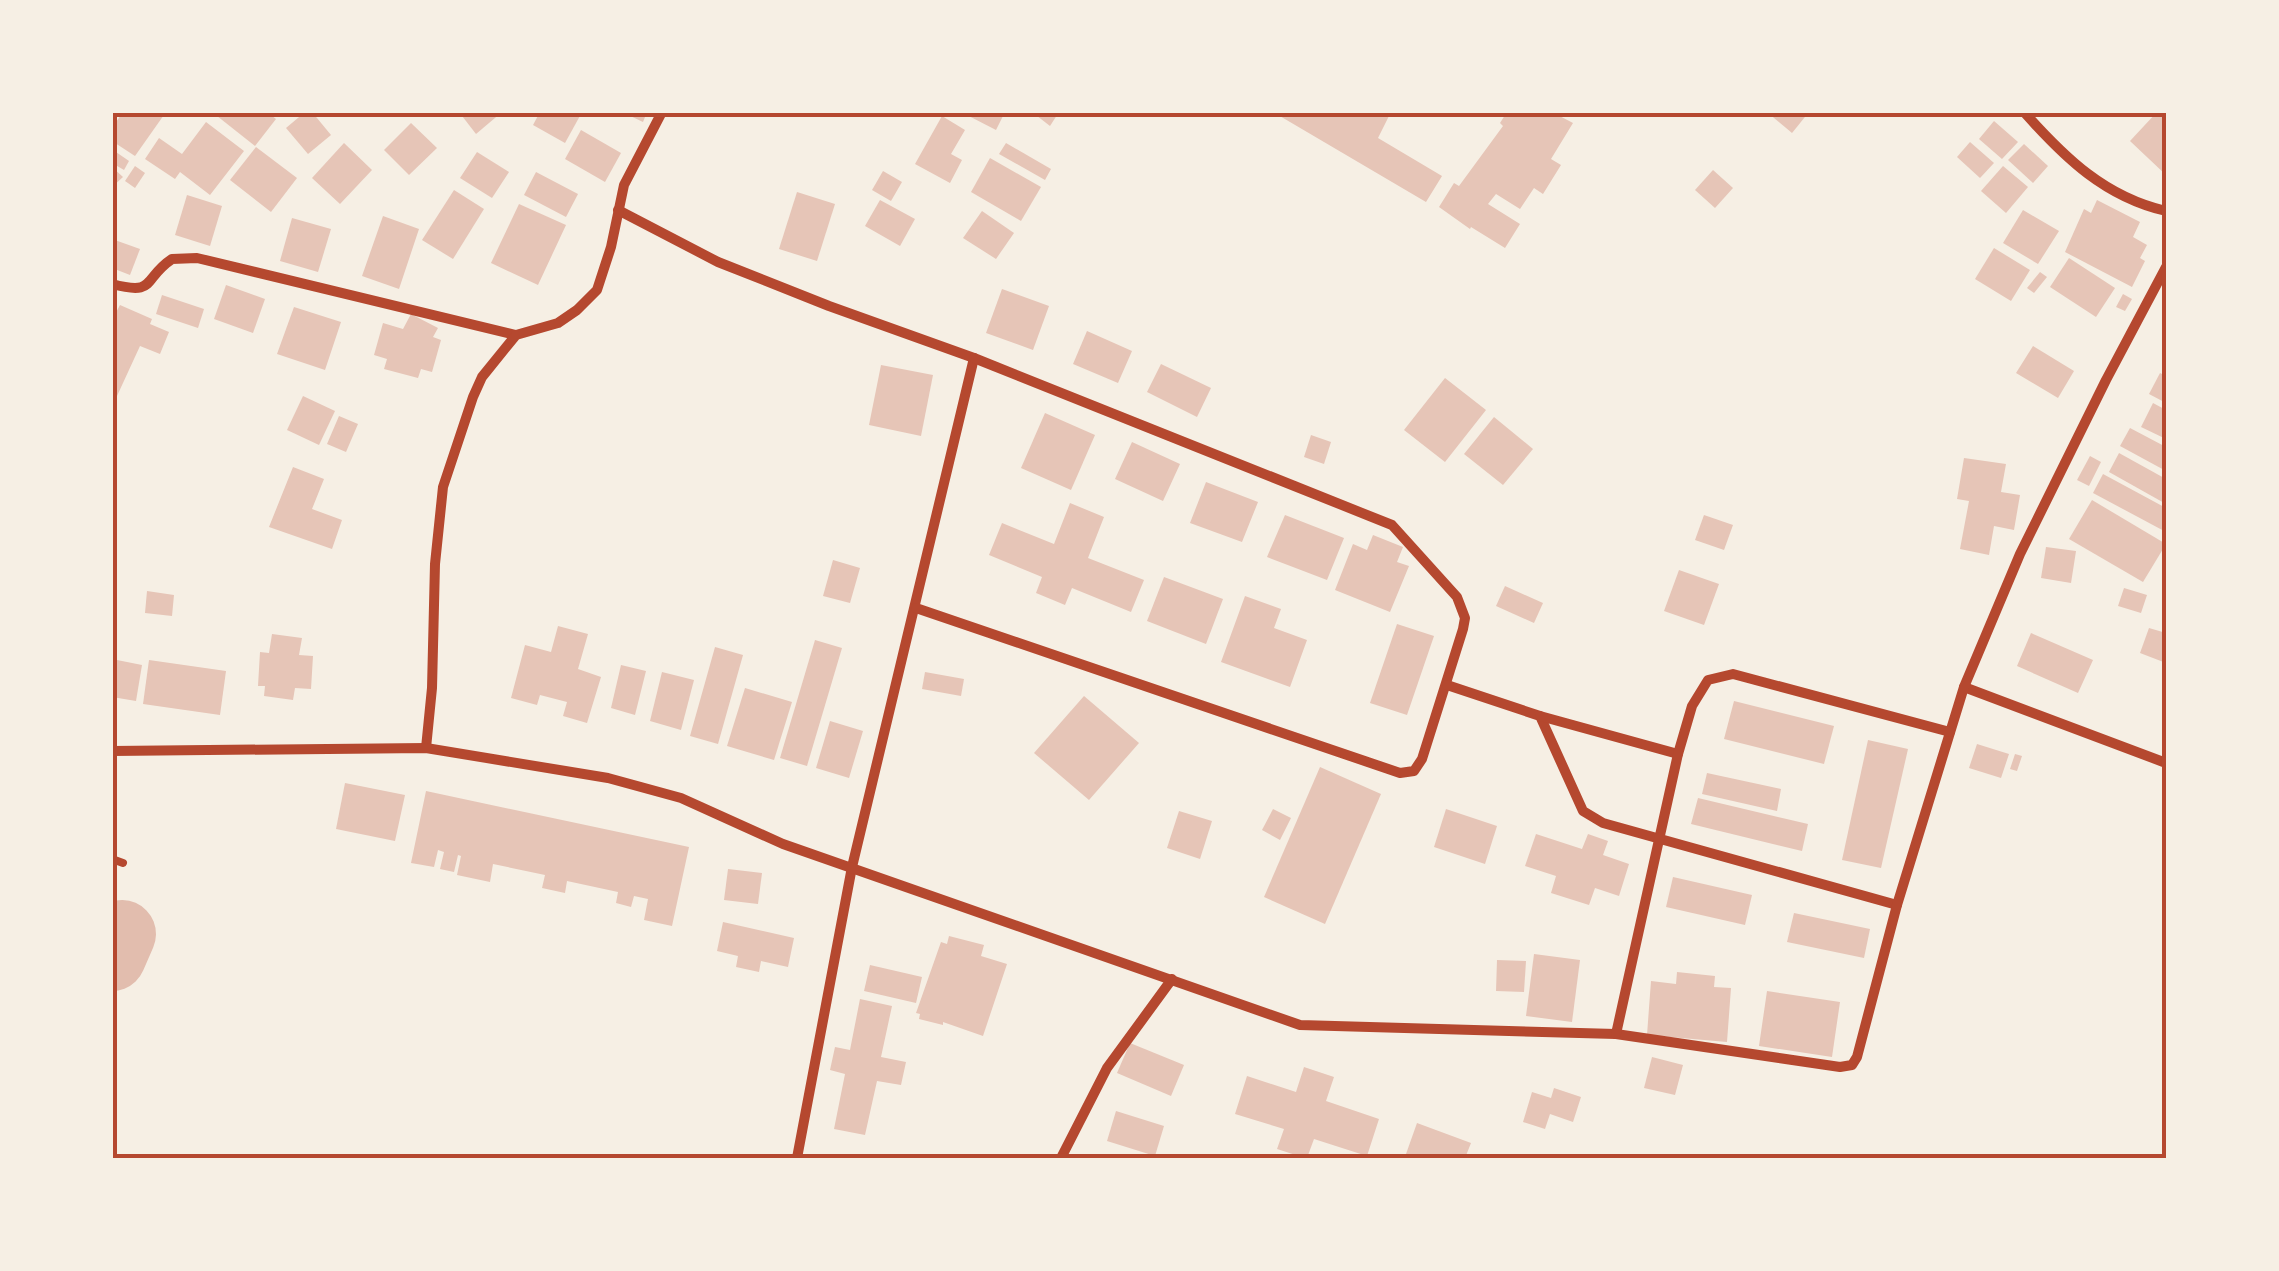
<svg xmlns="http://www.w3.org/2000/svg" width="2279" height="1271" font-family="Manrope,sans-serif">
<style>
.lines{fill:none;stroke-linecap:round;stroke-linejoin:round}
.taxiway{stroke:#e2bdae;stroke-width:68}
.building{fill:#e6c5b7}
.service{stroke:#b5482f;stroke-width:8}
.minor{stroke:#b5482f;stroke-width:10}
.neatline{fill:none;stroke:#b5482f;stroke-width:4}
</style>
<rect width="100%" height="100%" fill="#f6efe4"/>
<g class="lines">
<path class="taxiway" d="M112,957L122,934"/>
</g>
<g class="building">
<path d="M123,112H166L135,156L112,141V128Z"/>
<path d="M212,112H267L276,119L255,146Z"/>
<path d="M305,112H312L331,135L308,154L286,128Z"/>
<path d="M459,112H502L476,134Z"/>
<path d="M540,112H578L581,114L565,143L533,125Z"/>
<path d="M622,112H647L643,122Z"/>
<path d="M961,112H1005L996,130Z"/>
<path d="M1032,112H1059L1050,126Z"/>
<path d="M1273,112H1382L1389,116L1378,138L1442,176L1426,202Z"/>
<path d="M1507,112H1552L1573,123L1551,159L1561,165L1543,194L1534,188L1520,209L1496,194L1488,204L1520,224L1505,248L1471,227L1470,229L1439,207L1454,183L1459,186L1503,126L1500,123Z"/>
<path d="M1767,112H1809L1792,133Z"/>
<path d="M2157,112H2166V175L2130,141Z"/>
<path d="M942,116L965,130L951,154L962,160L950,183L915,164Z"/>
<path d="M1994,121L2018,142L2002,159L1979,139Z"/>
<path d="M206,122L244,151L210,195L180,172L175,179L145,159L159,138L182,154Z"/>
<path d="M411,123L437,148L409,175L384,150Z"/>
<path d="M581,130L621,153L605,182L565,159Z"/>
<path d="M1970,142L1994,163L1980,178L1957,157Z"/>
<path d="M344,143L372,170L340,204L312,178Z"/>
<path d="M1006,143L1051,169L1045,180L999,154Z"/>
<path d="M2024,144L2048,166L2033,183L2008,160Z"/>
<path d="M256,147L297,178L271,212L230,180Z"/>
<path d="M116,152L129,161L124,170L112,163Z"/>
<path d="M477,152L509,172L492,198L460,178Z"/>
<path d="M990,158L1041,187L1021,221L971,192Z"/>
<path d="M135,166L145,173L135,188L125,181Z"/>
<path d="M2003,166L2028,187L2006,213L1981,191Z"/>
<path d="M112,167L123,177L112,187Z"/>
<path d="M1713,170L1733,188L1715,208L1695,190Z"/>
<path d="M883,171L902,182L891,201L872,190Z"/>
<path d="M536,172L578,194L566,217L524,195Z"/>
<path d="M454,190L484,209L453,259L422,240Z"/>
<path d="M797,192L835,204L817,261L779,249Z"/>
<path d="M187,195L222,206L210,246L175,235Z"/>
<path d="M880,200L915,219L900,246L865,226Z"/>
<path d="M2097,200L2140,222L2133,237L2147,245L2140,258L2145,261L2132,287L2065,252L2084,209L2091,213Z"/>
<path d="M519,204L566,225L538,285L491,263Z"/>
<path d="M2023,210L2059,231L2038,264L2003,243Z"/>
<path d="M982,211L1014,233L996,259L963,238Z"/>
<path d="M383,216L419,229L399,289L362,276Z"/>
<path d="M292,218L331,229L318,272L280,261Z"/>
<path d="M112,239L140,249L130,275L112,268Z"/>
<path d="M1994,248L2030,270L2011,301L1975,279Z"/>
<path d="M2069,258L2115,288L2096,317L2050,287Z"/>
<path d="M2040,272L2047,277L2034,293L2027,288Z"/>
<path d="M226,285L265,299L253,333L214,319Z"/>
<path d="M1002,289L1049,306L1033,350L986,333Z"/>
<path d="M2123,294L2132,299L2125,311L2116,307Z"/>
<path d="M162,295L204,309L198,328L156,314Z"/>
<path d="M120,305L152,319L150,324L169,332L160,354L140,346L117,396L112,394V320Z"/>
<path d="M294,307L341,322L325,370L277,354Z"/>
<path d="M411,314L438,328L433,337L441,340L432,372L421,369L418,378L384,369L387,359L374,355L383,323L403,329Z"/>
<path d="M1087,331L1132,351L1118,383L1073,364Z"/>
<path d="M2033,346L2074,371L2058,398L2016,373Z"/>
<path d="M1161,364L1211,388L1197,417L1147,392Z"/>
<path d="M881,365L933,375L921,436L869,425Z"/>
<path d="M2160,373L2166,376V403L2149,394Z"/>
<path d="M1445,378L1486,410L1445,462L1404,430Z"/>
<path d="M303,396L335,411L319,445L287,430Z"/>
<path d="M2153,403L2166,410V439L2141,427Z"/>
<path d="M1045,413L1095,435L1071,490L1021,468Z"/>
<path d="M339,416L358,424L346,452L327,444Z"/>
<path d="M1494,417L1533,449L1503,485L1464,454Z"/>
<path d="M2130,428L2166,447V471L2120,446Z"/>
<path d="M1311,435L1331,442L1324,464L1304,457Z"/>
<path d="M1132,442L1180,464L1163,501L1115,479Z"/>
<path d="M2119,453L2166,479V504L2109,472Z"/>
<path d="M2090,456L2101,462L2089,486L2077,480Z"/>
<path d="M1964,458L2006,464L2001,492L2020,495L2014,530L1994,526L1989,555L1960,549L1969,501L1957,499Z"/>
<path d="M293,467L324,479L312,509L342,520L332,549L269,527Z"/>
<path d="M2103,474L2166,508V532L2093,493Z"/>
<path d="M1206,482L1258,502L1242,542L1190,523Z"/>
<path d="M2092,500L2166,544L2143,582L2069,539Z"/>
<path d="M1070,503L1104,517L1088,558L1144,580L1131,612L1072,588L1065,605L1036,593L1042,577L989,555L1002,523L1054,544Z"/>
<path d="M1285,515L1344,538L1327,580L1267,557Z"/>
<path d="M1704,515L1733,525L1724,550L1695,540Z"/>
<path d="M1373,535L1403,547L1397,562L1409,566L1390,612L1335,590L1353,544L1367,550Z"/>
<path d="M2046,547L2076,551L2071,583L2041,578Z"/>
<path d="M833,560L860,568L850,603L823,596Z"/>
<path d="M1679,570L1719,584L1704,625L1664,611Z"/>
<path d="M1164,577L1223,599L1206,644L1147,621Z"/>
<path d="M1505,586L1543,603L1534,623L1496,606Z"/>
<path d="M2124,588L2147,595L2141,613L2118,606Z"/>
<path d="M147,591L174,595L172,616L145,613Z"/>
<path d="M1245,596L1281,609L1274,628L1307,640L1290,687L1221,662Z"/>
<path d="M1397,624L1434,636L1407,715L1370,703Z"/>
<path d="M558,626L588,634L578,669L601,677L587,723L563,716L567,702L540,695L537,705L511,698L525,645L551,652Z"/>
<path d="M2149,628L2166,633V663L2140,653Z"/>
<path d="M2031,633L2093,660L2078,693L2017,666Z"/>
<path d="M272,634L302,638L299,655L313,656L311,689L295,688L293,700L264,696L265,686H258L260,652L269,653Z"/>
<path d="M815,640L842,648L807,766L780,758Z"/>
<path d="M715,647L743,655L718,744L690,736Z"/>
<path d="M112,659L142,665L136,701L112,697Z"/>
<path d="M149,660L226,671L220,715L143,704Z"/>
<path d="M621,665L646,671L635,715L611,708Z"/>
<path d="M662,672L694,680L681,730L650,721Z"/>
<path d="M925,672L964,679L961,696L922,689Z"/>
<path d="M745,688L792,702L774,760L727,746Z"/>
<path d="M1084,696L1139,743L1089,800L1034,753Z"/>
<path d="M1734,701L1834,726L1824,764L1724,739Z"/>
<path d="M830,721L863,731L849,778L816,768Z"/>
<path d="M1868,740L1908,749L1881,868L1842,860Z"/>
<path d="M1977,744L2009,754L2001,778L1969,768Z"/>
<path d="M2015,754L2022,756L2017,771L2010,769Z"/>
<path d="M1320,767L1381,794L1325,924L1264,897Z"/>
<path d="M1707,773L1781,789L1777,811L1702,794Z"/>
<path d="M345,783L405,795L395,841L336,829Z"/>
<path d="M426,791L689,847L672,926L644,920L648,899L634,896L631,907L616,903L618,892L567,881L565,893L542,888L545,875L493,864L490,882L457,875L461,856L458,855L454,872L440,869L444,852L438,850L434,867L411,863Z"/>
<path d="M1698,798L1808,824L1802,851L1691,824Z"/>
<path d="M1273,809L1291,818L1280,840L1262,830Z"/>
<path d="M1446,809L1497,826L1485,864L1434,847Z"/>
<path d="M1179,811L1212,821L1200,859L1167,848Z"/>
<path d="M1536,834L1582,849L1588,834L1608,841L1603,855L1629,864L1619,896L1595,888L1589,905L1551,893L1556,876L1525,866Z"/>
<path d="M728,869L762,873L758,904L724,900Z"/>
<path d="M1673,877L1752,895L1745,925L1666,907Z"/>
<path d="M1794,913L1870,929L1864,958L1787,942Z"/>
<path d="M723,922L794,938L788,967L761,961L759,972L736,967L738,956L717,951Z"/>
<path d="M949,936L984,945L981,956L1007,964L983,1036L943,1022V1025L919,1019L920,1014L916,1013L941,942L947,944Z"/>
<path d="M1534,954L1580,960L1572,1022L1526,1016Z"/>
<path d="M1497,960L1526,961L1524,992L1496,991Z"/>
<path d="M870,965L922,977L916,1003L864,991Z"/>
<path d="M1677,972L1715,976L1714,987L1731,988L1727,1042L1647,1035L1651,981L1676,984Z"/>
<path d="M1767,991L1840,1002L1832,1057L1759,1046Z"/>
<path d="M860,999L892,1006L881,1057L906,1062L901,1085L877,1081L865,1135L834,1129L845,1074L830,1070L835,1047L850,1050Z"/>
<path d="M1130,1043L1184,1065L1171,1096L1117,1073Z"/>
<path d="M1652,1057L1683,1065L1675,1095L1644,1088Z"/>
<path d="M1304,1067L1334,1077L1326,1101L1379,1119L1367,1156L1314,1139L1307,1158H1305L1277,1149L1284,1129L1235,1114L1247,1076L1296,1092Z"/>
<path d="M1554,1088L1581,1097L1573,1122L1550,1114L1545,1129L1523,1122L1532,1092L1551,1098Z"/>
<path d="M1116,1111L1164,1126L1155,1156L1107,1141Z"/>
<path d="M1417,1123L1471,1143L1465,1158H1418L1406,1154Z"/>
</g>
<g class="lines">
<path class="service" d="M112,859L123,863"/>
<g class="minor">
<path d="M2024,112C2065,158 2105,197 2166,211"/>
<path d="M618,210L718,262L829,306L974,358L852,867L797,1158"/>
<path d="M112,284C157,296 142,279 172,259L197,258L516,335"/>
<path d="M916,608L1400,773L1414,771L1422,759L1463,629L1465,618L1457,597L1392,525L974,358"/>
<path d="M1447,685L1540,716L1583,811L1603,823L1897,905"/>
<path d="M1964,687L2166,763"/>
<path d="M1540,716L1678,754"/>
<path d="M426,748L432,688L435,564L443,487L473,397L482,377L516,335L558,323L577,310L597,290L611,247L624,185L662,112"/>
<path d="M112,751L426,748L608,778L681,798L783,844L1300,1025L1616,1034L1840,1067L1852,1065L1857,1057L1897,905L1964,687L2020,554L2106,380L2166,267"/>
<path d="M1616,1034L1678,754L1692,706L1708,680L1733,674L1950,732"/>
<path d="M1061,1158L1107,1068L1172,979"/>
</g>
</g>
<rect width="2279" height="1271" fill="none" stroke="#f6efe4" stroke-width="230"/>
<rect x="115" y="115" width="2049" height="1041" class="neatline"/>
</svg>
